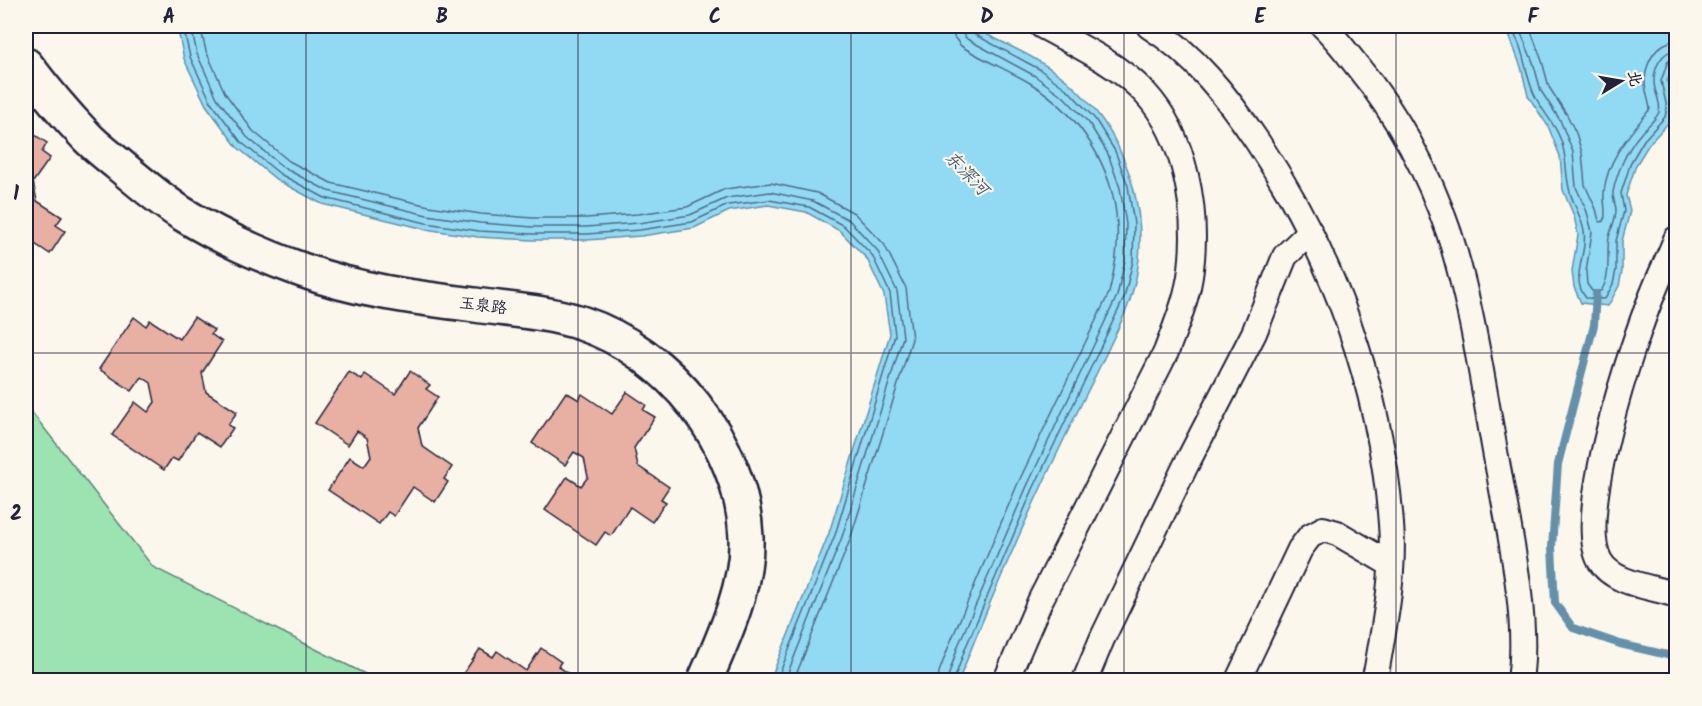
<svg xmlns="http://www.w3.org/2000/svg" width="1702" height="706" font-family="Kalam,'LXGW WenKai TC',sans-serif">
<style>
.green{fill:#9be3b0;stroke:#5e8276;stroke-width:1.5}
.water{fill:#92daf4;stroke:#6590aa;stroke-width:1.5}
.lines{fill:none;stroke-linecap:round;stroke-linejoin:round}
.shore{stroke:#4f6c85;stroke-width:1.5}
.stream{stroke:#6590aa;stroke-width:8}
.building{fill:#e8afa3;stroke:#22223b;stroke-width:1.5}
.street-casing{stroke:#22223b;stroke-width:28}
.secondary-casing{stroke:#22223b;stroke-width:38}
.street{stroke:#fbf7ec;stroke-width:24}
.secondary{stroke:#fbf7ec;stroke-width:33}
.grid{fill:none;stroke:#22223b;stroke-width:1.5;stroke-opacity:0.55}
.labels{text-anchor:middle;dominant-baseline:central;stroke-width:4.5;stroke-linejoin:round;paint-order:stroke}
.street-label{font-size:16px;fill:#22223b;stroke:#fbf7ec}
.water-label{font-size:18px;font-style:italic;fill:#445972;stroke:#fbf7ec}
.neatline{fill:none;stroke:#22223b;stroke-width:2}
.grid-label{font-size:20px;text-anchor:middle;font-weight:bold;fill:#22223b}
</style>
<rect width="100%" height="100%" fill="#fbf7ec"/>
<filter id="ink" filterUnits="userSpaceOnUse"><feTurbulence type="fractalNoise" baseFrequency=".0167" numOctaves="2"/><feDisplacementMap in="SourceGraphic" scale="12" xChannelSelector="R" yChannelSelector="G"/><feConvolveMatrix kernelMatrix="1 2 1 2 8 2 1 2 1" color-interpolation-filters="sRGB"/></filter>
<g filter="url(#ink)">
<path class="green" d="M26,405L153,567L377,680H26Z"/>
<g class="water">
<path d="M177,26H970C1004,44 1046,60 1075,88C1131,142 1155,225 1130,300C1124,318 1114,336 1106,354C1093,381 1079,408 1066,435C1027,515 991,597 959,680H770L829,533L890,334L884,295L867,259L840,231L806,212L768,205L729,211L694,228L641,236L587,240H532L478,237L425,229L322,204L277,180L237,147L206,105L184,59Z"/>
<path d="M1501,26H1676V61L1667,81L1673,108L1671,120L1649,144L1636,165L1626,195L1630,211L1622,241V271L1619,286L1608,306L1581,303L1574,287L1572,271L1578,235L1574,216L1563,190L1560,156L1548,126L1528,96L1521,67L1509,35Z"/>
</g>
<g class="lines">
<g class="shore">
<path d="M183,26L190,57L211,102L241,142L280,174L325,198L426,223L479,231L533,234H587L640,230L692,222L728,205L769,200L809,207L844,226L872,255L890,293L895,335L835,535L777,680"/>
<path d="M191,26L197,54L217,98L247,137L284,168L328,191L427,215L480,223L533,227H586L639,223L690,215L727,198L770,192L813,201L849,220L877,250L897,291L903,337L842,537L785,680"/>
<path d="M200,26L206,51L225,93L253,131L289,161L331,183L429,206L481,214L533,218H586L638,214L687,207L725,189L771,183L817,193L854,213L884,244L906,288L912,339L850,540L794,680"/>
<path d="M1508,26C1525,44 1524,73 1534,94C1541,110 1554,122 1560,138C1567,154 1565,171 1569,188C1572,203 1581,215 1584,231C1588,254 1569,278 1586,298L1605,299L1613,284L1616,270V241L1624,211L1621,193L1631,162L1644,140L1665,117L1667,108L1661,81L1668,61L1676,58"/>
<path d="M1518,26L1533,62L1541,91L1560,120L1573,152L1576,187L1587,212L1592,232L1586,272L1587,284L1592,291H1601C1612,274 1606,256 1609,237C1611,229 1616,219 1616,210C1616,204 1612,198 1613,192C1617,172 1627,149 1641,133C1646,127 1656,120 1659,112C1662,103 1653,90 1654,81C1654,67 1662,51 1676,50"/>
<path d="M1529,26L1542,61L1549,87L1567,115L1576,133L1582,153L1585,185L1596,209L1599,221L1601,222L1604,221C1607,210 1603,203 1604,192C1607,159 1630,134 1650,109C1649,100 1644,89 1645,80C1646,61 1657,42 1676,41"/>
<path d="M938,680L939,672L950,643L1018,483L1109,293C1114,271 1119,248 1117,225C1114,167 1079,113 1030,83C1008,70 983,60 961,46L954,37L952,26"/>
<path d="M947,680L958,646L1027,486L1117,296L1125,260L1126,224L1120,188L1108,154L1089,123L1064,97L1035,76L967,39L962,33L961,26"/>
<path d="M954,680L965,649L1033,489L1124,298L1133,261L1134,224L1128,186L1115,151L1095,119L1069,91L1039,69L972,33L968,26"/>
</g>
<path class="stream" d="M1596,294L1594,325L1558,464L1552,547L1555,603L1573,628L1620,644L1676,657"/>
</g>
<g class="building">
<path d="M26,129L47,143L42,152L50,158L33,182L37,201L62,217L56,225L65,231L50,254L26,238Z"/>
<path d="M134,317L146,326L150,320L179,339L194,317L214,330L211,334L222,342L202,373L206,392L237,412L228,425L233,428L220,447L197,432L178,461L172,458L164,470L112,435L135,402L148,412L155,402L151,383L142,377L132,391L99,369Z"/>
<path d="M410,371L430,385L426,389L438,397L418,428L422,446L452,467L444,479L448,482L435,502L413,487L394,516L388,512L379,524L328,490L350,457L364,466L371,456L367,438L357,431L348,445L315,423L349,372L362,380L365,374L395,394Z"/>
<path d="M566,392L579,400L582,394L612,414L627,392L646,405L643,410L655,417L634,448L638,466L669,487L661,499L666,502L652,522L630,507L611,536L605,532L596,545L545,510L567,477L581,486L588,477L584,458L574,452L565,465L532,443Z"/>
<path d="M541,648L561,662L558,666L569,674L565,680H459L480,649L493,657L497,651L526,671Z"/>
</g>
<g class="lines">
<defs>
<g id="street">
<path d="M1149,26C1194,54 1228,98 1257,141C1333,255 1381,387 1391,524C1395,572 1385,621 1377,668L1374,680"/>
<path d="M1323,26C1336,38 1347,53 1358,67C1398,116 1429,174 1449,233C1474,311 1484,394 1499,473C1510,535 1529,619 1520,680"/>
<path d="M1676,239C1669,257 1660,275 1653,293C1633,341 1574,517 1600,561C1613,584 1653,587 1676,595"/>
<path d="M1006,680L1040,601L1166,352C1176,325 1188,297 1191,269C1198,211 1186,137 1145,93C1118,64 1077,45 1042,26"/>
<path d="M1085,680L1102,639L1186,465L1254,333L1285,256L1310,232"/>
<path d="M1238,680L1300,549L1310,536L1323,529L1337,533L1390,564"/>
</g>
<path id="secondary" d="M26,65C44,89 64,113 85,135C94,145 106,154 117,163C137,180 158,198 181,213C218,236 260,255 302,270C358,291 417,298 475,305C511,310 547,312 581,323C669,352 742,443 746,537C748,585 724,637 705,680"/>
</defs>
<use href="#street" class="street-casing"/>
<use href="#secondary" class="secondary-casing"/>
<use href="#street" class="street"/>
<use href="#secondary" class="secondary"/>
</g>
</g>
<path class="grid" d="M306,26V680M578,26V680M851,26V680M1124,26V680M1396,26V680M26,353H1676"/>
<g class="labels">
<g class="street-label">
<text transform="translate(483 306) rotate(7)">玉泉路</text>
</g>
<g class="water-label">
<text transform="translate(966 174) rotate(46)">东深河</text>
</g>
</g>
<rect width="1702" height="706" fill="none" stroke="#fbf7ec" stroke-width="66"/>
<g transform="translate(1621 81) rotate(79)" stroke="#fbf7ec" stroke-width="4.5" paint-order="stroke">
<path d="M0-4.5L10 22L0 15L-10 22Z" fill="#22223b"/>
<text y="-9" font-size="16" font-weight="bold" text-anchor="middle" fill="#22223b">北</text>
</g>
<rect x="33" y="33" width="1636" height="640" class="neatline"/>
<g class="grid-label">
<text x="169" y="23">A</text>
<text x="442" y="23">B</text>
<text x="715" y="23">C</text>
<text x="987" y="23">D</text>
<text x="1260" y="23">E</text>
<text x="1533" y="23">F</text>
<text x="16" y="200">1</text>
<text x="16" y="520">2</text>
</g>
</svg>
